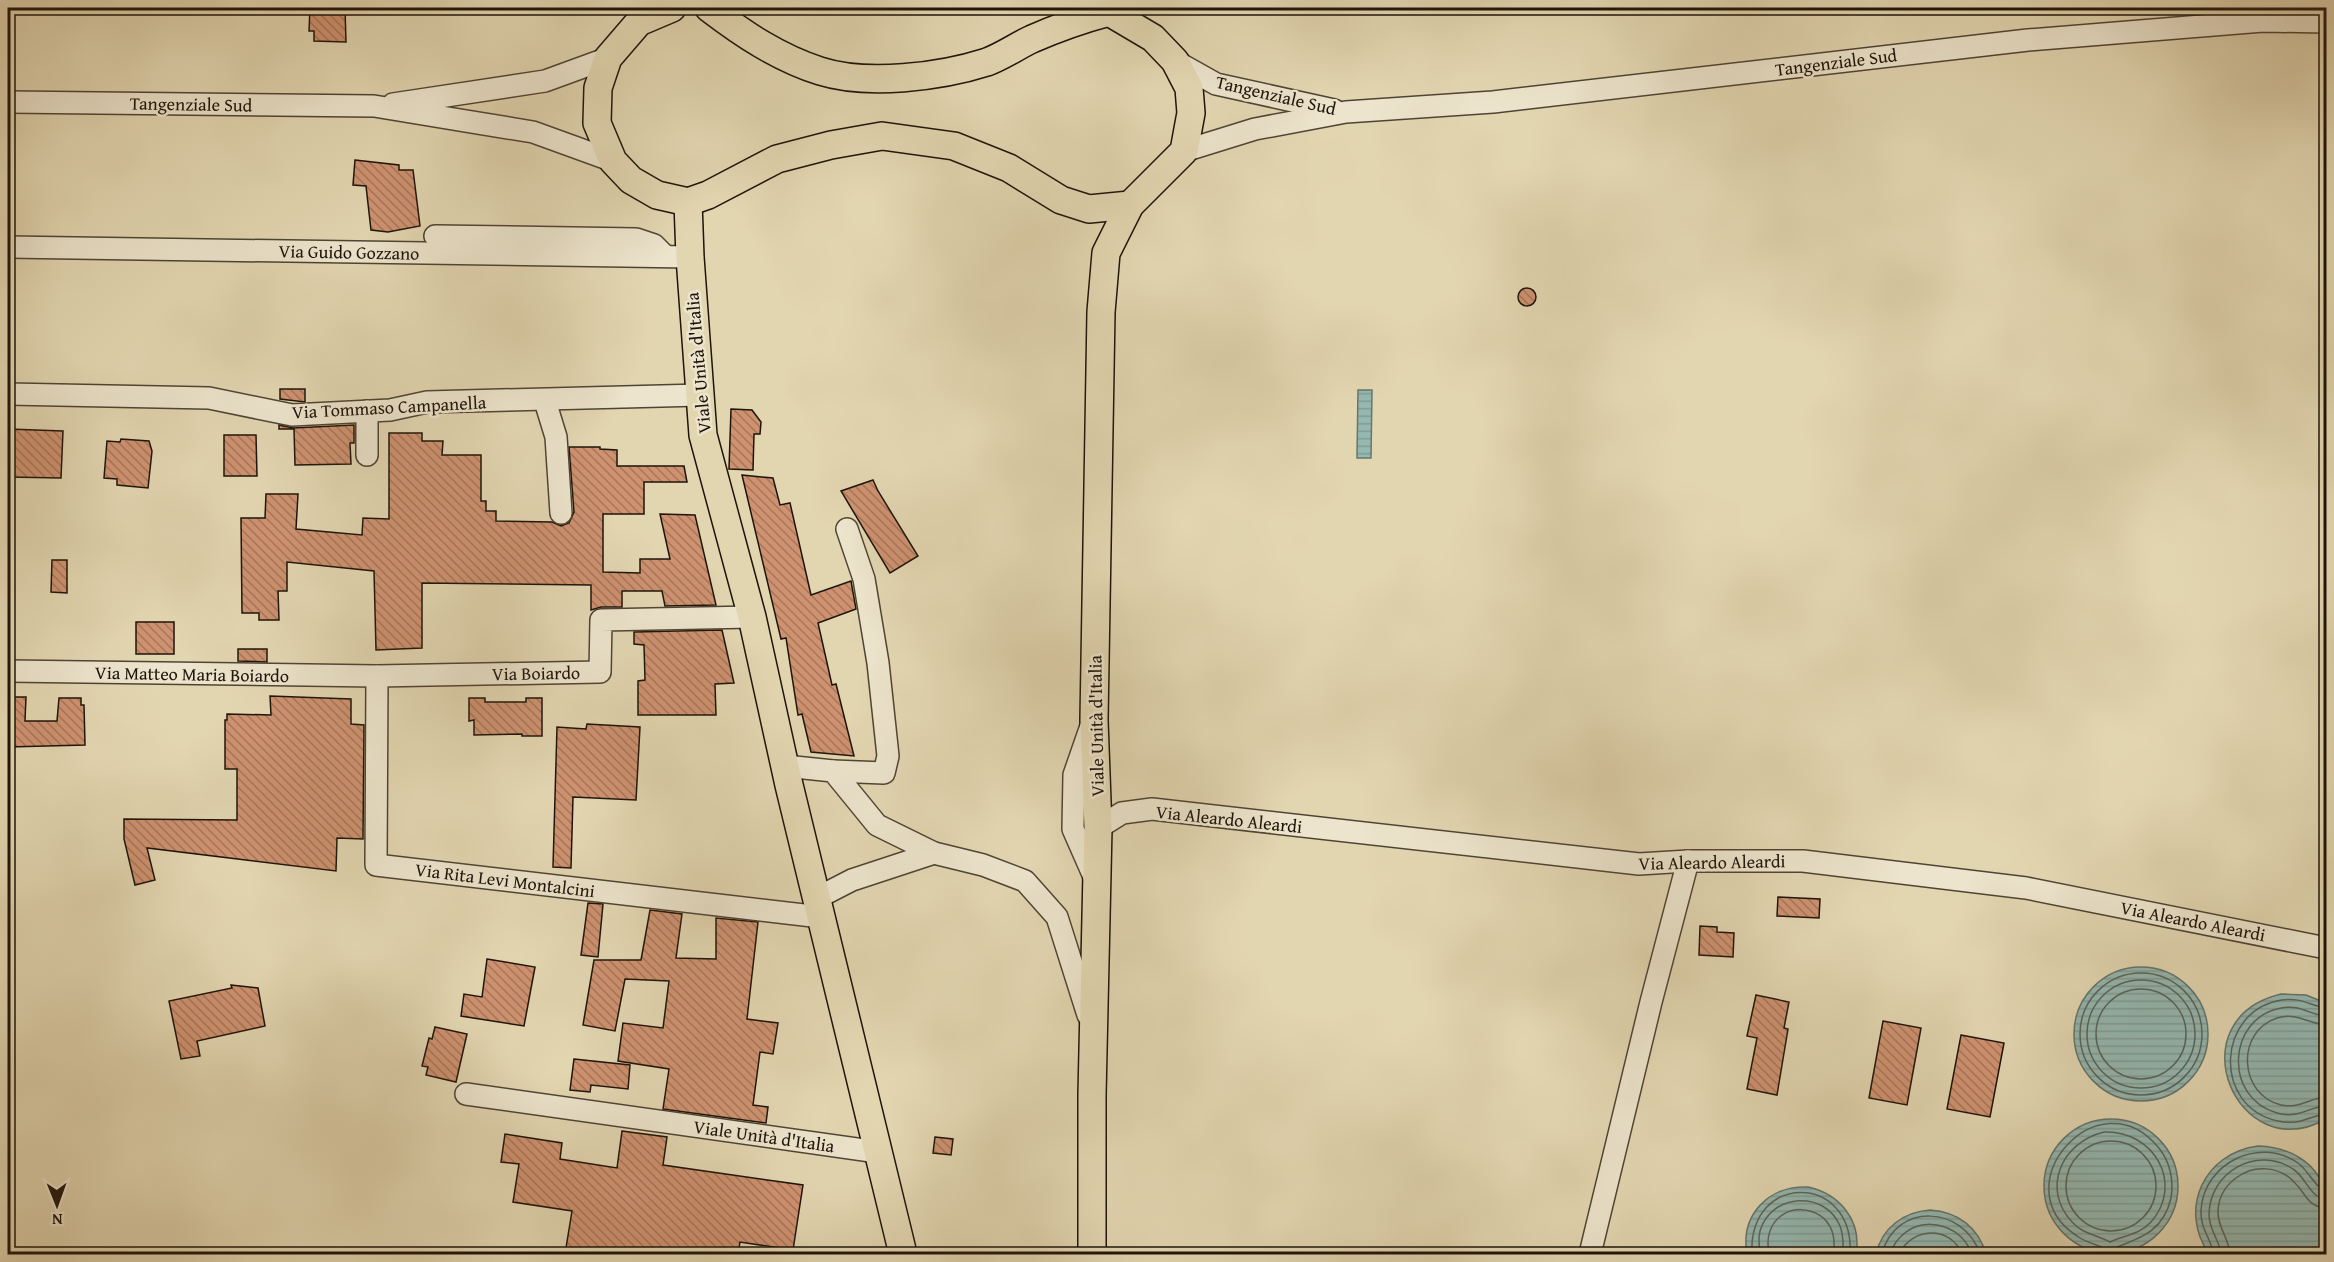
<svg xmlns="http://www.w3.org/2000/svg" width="2334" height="1262" font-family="'Gentium Book Plus',serif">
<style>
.water{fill:url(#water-rules);stroke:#65766e;stroke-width:1.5}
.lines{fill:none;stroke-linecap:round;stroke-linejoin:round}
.shore{stroke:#5a665d;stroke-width:1.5}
.building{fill:url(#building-back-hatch);stroke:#1e140a;stroke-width:1.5}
.minor-casing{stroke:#4f4434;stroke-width:24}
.major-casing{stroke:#1e140a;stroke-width:30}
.minor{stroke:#ece4cc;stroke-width:21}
.major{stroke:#e2d6b1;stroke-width:27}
.labels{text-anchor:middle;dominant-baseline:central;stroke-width:5;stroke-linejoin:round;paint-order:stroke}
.street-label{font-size:18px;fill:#1e140a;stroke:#ece4cc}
</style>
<defs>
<pattern id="water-rules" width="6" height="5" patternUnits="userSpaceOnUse" patternTransform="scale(1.5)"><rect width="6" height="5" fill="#95b8b0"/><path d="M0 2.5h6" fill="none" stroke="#809d96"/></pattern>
<pattern id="building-back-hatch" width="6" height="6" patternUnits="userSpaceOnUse" patternTransform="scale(1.5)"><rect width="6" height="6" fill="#ce9270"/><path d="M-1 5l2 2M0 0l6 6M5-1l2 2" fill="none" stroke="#a7765a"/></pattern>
</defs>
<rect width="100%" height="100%" fill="#e2d6b1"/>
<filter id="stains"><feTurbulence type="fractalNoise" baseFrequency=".00333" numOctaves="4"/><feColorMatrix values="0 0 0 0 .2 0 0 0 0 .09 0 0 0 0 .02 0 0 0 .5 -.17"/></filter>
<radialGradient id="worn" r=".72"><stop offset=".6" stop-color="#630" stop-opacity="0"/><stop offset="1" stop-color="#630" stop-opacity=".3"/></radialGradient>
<g class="water">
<path d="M1358,390H1372L1371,458H1357Z"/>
<circle cx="2141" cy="1034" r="67"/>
<path d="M2281,994L2306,995L2326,1003V1119C2237,1169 2174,1020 2281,994Z"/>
<circle cx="2111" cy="1186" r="67"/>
<path d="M2258,1146C2289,1147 2315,1161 2326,1191V1236L2317,1254H2209C2178,1209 2204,1153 2258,1146Z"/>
<path d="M1808,1187C1840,1194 1862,1221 1856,1254H1747C1740,1215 1769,1185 1808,1187Z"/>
<path d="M1930,1210C1958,1212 1978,1227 1986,1254H1876C1882,1228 1903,1212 1930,1210Z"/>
</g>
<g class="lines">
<g class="shore">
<circle cx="2141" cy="1034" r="61"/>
<circle cx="2141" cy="1034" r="54"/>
<circle cx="2141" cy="1034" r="45"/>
<path d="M2326,1008C2310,1006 2302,997 2282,1000C2216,1010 2212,1107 2278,1121C2301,1126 2308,1116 2326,1114"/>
<path d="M2326,1016C2310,1015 2300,1004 2281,1008C2227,1018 2223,1098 2277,1113C2299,1119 2308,1107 2326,1106"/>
<path d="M2326,1025C2308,1024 2298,1012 2277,1018C2235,1032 2239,1095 2281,1105C2299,1109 2310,1098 2326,1097"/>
<path d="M2104,1132C2153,1130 2185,1183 2151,1222C2139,1235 2124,1235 2110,1242C2097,1235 2083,1234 2073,1223C2040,1189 2062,1142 2104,1132Z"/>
<circle cx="2111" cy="1186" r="45"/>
<path d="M1752,1254C1748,1171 1855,1173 1850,1254"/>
<path d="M1760,1254C1759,1246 1758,1239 1760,1231C1771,1193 1825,1190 1840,1226C1844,1236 1843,1245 1843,1254"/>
<path d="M1769,1254C1768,1246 1767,1239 1770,1231C1780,1202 1822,1203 1832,1231C1835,1239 1834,1246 1834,1254"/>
<path d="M1882,1254C1895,1202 1964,1205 1980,1254"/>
<path d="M1890,1254C1904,1214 1957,1215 1972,1254"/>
<path d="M1899,1254C1912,1227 1950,1225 1962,1254"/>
<path d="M2105,1254L2102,1247C2094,1244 2085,1242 2077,1236C2000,1186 2099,1075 2158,1147C2170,1161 2174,1180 2171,1198C2164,1229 2144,1237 2117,1247L2114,1254"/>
<path d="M2213,1254C2212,1239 2200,1230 2201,1210C2204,1163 2259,1136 2298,1163C2308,1170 2317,1190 2326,1191"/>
<path d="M2221,1254C2220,1241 2209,1230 2209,1215C2209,1172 2257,1145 2293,1169C2306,1177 2310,1198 2326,1199"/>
<path d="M2230,1254C2229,1238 2217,1227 2218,1210C2219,1197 2225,1186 2236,1178C2254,1164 2280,1166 2295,1183C2306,1194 2308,1207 2326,1208"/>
</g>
</g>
<g class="building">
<path d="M310,8H345L346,42L314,41V31H309Z"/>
<path d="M355,160L399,165V170H413L420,226L388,232L371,230L366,186L353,185Z"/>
<circle cx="1527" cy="297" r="9"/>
<path d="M280,389H305V402L280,399Z"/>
<path d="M731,409L752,410L761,422L760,434H754L753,470L729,469Z"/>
<path d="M279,425L293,428L354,425V443H350L351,464L295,465L294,429H279Z"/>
<path d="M8,429L63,431L61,478L8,477Z"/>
<path d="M389,433H422V441H443L442,455H481V501H486V511H496V521L552,522L561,526L569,523L574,512L569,447H600V449L617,450V466H684L687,482H644V514H603V572L640,573V559H670L660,514L695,515L716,605L665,606L662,591H622V607H601L591,610V585L422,583V648L376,650L374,571L287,562V591H278L279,620H259V613H242L241,518H265L266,494H298L296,529L362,535L363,518L389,519Z"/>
<path d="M224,435H256L257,476H224Z"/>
<path d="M121,439L149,441L152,451L148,488L117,485V479L104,478L107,441L120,442Z"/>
<path d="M742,475L773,478L780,505L790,503L811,595L851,581L856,609L818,623L832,685L836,684L854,756L811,752L802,714L798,715L786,638L781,639Z"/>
<path d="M873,480L878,491L918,556L890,573L841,491Z"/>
<path d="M52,560H67V593L51,592Z"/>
<rect x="136" y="622" width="38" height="32"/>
<path d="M722,630L734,683L715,684L716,715H638V681L645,680L644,645L634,644V632Z"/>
<path d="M238,649H267V662L238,661Z"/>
<path d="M270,696L351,699V724L364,725L363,839L337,838L336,871L147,848L155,880L135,885L124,839V819L237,820V769H225V720H227V714L271,715Z"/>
<path d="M8,697H26L25,721H57L59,698H81V705H84L85,745L8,747Z"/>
<path d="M469,698H485V702H526V698H542V736H522V734L474,735V720L469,721Z"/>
<path d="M587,724L640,727L636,800L573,797L571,868L553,867L557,727L586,729Z"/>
<path d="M1778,897L1820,899L1819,918L1777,916Z"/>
<path d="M588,903L603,904L598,957L581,955Z"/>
<path d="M650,910L682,914L676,958L716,959V918L758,922L747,1019L778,1023L773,1054L760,1052L753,1105L768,1107L766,1123L663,1109L669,1069L618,1061L623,1023L663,1028L669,981L625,979L615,1031L583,1025L594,960H641Z"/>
<path d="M1700,926L1717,927V932L1734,933L1733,957L1699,955Z"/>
<path d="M487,959L535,967L524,1026L461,1016L464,994L482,997Z"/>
<path d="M231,985L258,988L265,1026L197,1041L200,1056L181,1059L169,1001L232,988Z"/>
<path d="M1756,995L1789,1002L1784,1028L1788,1029L1777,1095L1747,1089L1757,1038L1747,1036Z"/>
<path d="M1883,1021L1921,1028L1907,1105L1869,1098Z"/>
<path d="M435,1027L467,1034L456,1082L426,1075L428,1067L422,1066L429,1038L432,1039Z"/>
<path d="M1961,1035L2004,1043L1990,1117L1947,1109Z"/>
<path d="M574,1059L630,1065L628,1089L591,1085L590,1092L570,1090Z"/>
<path d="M622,1131L667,1137L663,1165L803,1185L793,1250L740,1242L738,1254H699L667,1250V1254H565L572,1211L513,1202L519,1164L501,1162L505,1134L562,1143L560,1159L617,1168Z"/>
<path d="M935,1137L953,1139L951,1155L933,1153Z"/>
</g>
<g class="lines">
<defs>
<g id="minor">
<path d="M1175,61L1216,84L1334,110"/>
<path d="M8,102L374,106L533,132L613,161"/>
<path d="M393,104L545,81L608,58"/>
<path d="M1184,151L1255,129L1346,112L1493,102L2028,40L2263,21L2326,22"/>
<path d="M435,236L636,239L654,245L665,256"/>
<path d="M8,247L690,257"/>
<path d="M8,394L209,398L292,415L390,410L427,402L700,395"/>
<path d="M545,401L556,437L561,513"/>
<path d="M367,455V411"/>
<path d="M8,671L377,676L600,672L601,620L752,617"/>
<path d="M377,676L376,865L821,917"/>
<path d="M1091,726L1074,775L1073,829L1095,879"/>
<path d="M785,766L833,771L877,825L934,853L983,865L1025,881L1057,917L1088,1015"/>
<path d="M833,771L884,773L888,756L878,663L864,579L847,529"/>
<path d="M1098,828L1122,813L1152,809L1639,864L1688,861H1803L2026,888L2326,948"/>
<path d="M817,898L852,880L934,853"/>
<path d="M466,1094L878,1152"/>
<path d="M1590,1254L1651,1002L1688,861"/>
</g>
<g id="major">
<path d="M672,8L639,22L608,58L598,88L597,123L613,161L631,180L657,195L688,202L690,257L703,435L752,617L789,785L903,1254"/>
<path d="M709,8C743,34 779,58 820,71C867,86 940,77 987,62C1003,56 1017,46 1032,39C1057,28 1083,19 1109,12"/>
<path d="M688,202L708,195L777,159L831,145L882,136L954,146L1009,168L1061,200L1089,209L1130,205"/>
<path d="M1092,1254V1095L1098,828L1094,720L1101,312L1106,253L1130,205L1184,151L1191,113L1189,88L1175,61L1153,38L1109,12L1106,8"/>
</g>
</defs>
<use href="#minor" class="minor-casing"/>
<use href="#major" class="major-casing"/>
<use href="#minor" class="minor"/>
<use href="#major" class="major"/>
</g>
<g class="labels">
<g class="street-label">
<text transform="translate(1836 62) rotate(-7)">Tangenziale Sud</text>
<text transform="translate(1276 95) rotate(13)">Tangenziale Sud</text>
<text transform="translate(191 104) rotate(1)">Tangenziale Sud</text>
<text transform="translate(349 252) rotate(1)">Via Guido Gozzano</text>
<text transform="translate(698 363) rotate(-95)">Viale Unità d'Italia</text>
<text transform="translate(389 407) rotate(-3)">Via Tommaso Campanella</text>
<text transform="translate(536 673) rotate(-1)">Via Boiardo</text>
<text transform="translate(192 674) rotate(1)">Via Matteo Maria Boiardo</text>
<text transform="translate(1096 726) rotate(-91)">Viale Unità d'Italia</text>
<text transform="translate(1229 819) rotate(6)">Via Aleardo Aleardi</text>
<text transform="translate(1712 862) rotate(-1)">Via Aleardo Aleardi</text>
<text transform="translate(505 880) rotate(7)">Via Rita Levi Montalcini</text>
<text transform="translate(2193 921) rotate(11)">Via Aleardo Aleardi</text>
<text transform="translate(764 1136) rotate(8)">Viale Unità d'Italia</text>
</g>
</g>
<rect width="2334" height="1262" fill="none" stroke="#e2d6b1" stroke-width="30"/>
<rect x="9" y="9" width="2316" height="1244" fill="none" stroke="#1e140a" stroke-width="3"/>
<rect x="15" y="15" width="2304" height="1232" fill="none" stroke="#1e140a" stroke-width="1.5"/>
<g transform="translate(57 1205) rotate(179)" stroke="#ece4cc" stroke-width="4.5" paint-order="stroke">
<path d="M0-4.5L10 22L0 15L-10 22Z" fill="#1e140a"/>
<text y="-9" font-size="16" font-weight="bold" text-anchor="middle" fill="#1e140a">N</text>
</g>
<rect width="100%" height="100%" filter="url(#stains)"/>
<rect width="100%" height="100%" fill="url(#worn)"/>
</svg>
